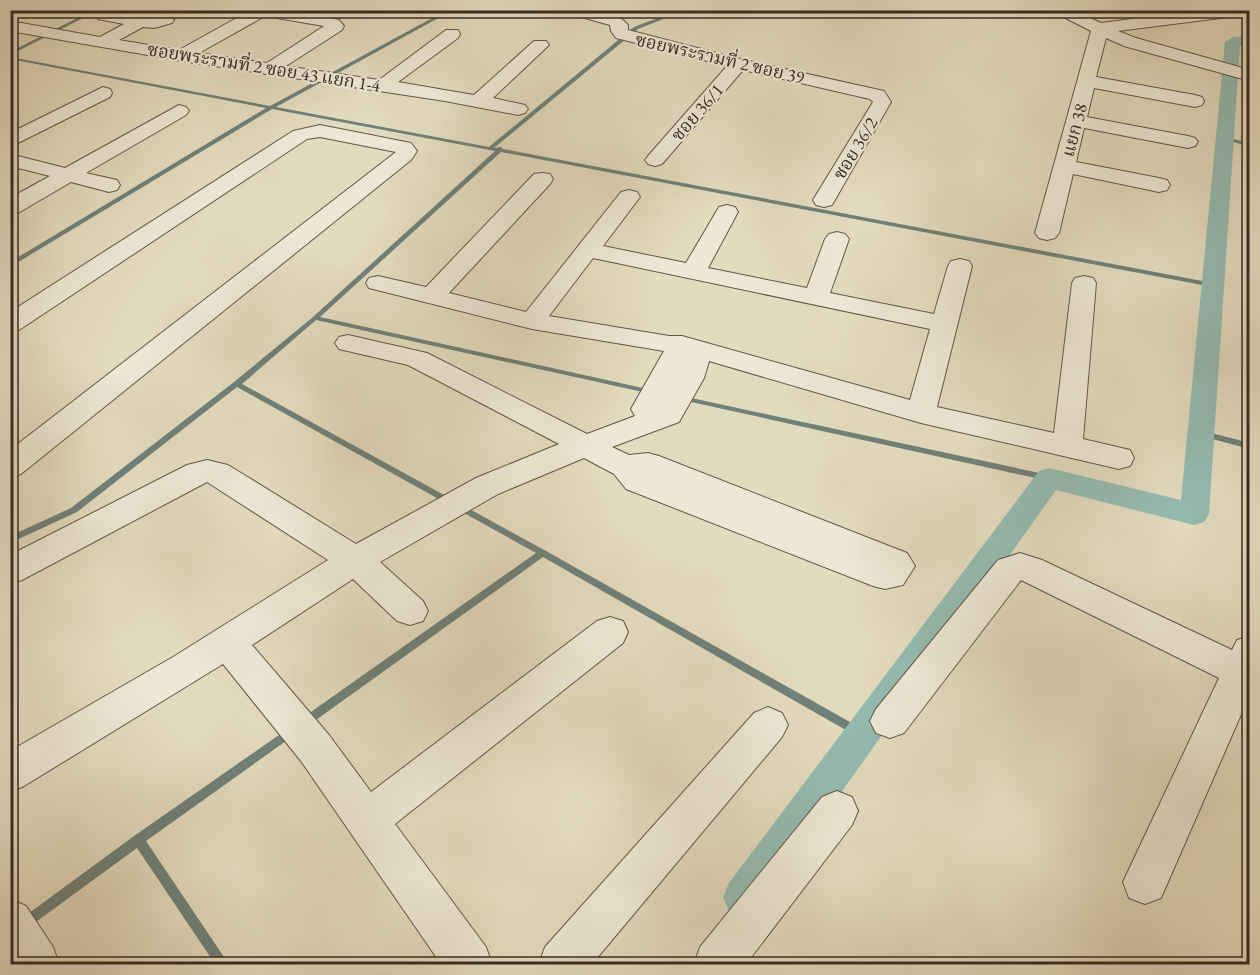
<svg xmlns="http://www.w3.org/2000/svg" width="1260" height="975" font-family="'EB Garamond','Noto Serif Thai',serif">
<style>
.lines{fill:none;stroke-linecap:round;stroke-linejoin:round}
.stream{fill:#708179;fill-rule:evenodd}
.canal{fill:#95bbb1;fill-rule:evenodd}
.minor-casing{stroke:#63574a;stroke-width:2}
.minor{fill:#ede8d5;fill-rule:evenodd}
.labels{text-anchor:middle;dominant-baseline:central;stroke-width:4.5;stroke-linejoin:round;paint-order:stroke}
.far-street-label{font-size:18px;fill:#382b24;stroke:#ede8d5}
</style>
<rect width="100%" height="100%" fill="#e3dbbe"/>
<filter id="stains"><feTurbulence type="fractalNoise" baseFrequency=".00333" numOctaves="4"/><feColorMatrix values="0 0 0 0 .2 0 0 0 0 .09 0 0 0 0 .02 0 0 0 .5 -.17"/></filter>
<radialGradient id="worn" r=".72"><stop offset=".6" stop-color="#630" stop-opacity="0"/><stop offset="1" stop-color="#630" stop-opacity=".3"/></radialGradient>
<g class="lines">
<g class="stream">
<path d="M93,10H99L10,55V52Z"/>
<path d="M447,10H453L276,107L489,147L634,27L679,10H686L638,29L494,148L501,147L503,149L1213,283L1216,285L1213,287L501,152L320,317L652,390H655L656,392L655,394H652L316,320L242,384L546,551L866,731L867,734L866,737L862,739L858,737L543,557L309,725L305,727L301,725L300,722L301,719L536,553L237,387L77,512L10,543V536L71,508L234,382L313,317L495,151L272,109L10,267V262L266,108L10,59V57L270,106Z"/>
<path d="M1225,137L1250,143V146L1223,140L1222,139Z"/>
<path d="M679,396H682L1049,475L1053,478L1049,481L682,400L678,398Z"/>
<path d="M1200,430L1250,443V449L1197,435L1196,433L1197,431Z"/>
<path d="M289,728L293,730L294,733L293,736L146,841L226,960L228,964H215L137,848L29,927L25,929L21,927L19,923L21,919L134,836Z"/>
</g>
<path class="canal" d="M1250,36V46H1240L1209,514L1204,522L1194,525L1056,490L757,911L743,917L729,911L723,897L729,883L1039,471L1049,468L1181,500L1225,42L1233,37Z"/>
<defs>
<g id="minor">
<path d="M96,10H110L138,17L152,10H169L168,15L174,20L172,23L154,28L143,27L119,40L179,50L251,10H290L339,20L344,26L342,30L286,66L379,80L446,30H458L460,34L458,38L398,82L474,95L534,41H546L549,45L493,98L525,105L528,109L525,113L518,115L445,101L182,61L10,31V21L100,37L124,24L98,19ZM265,16L324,26L267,63L199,53Z"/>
<path d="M565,10C584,10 615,9 628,25V30L740,59L884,91L891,102L832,205L824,207L816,205L813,200L873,102L870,99L743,70L662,164L655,166L648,164L645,160L648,156L727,66L616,38L611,31L610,25L567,13Z"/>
<path d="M1050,10H1073L1101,23L1201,10H1250V13L1244,15L1118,31L1136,38L1250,70V81L1124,46L1106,38L1096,77L1195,95L1202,97L1204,101L1202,105L1195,107L1094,88L1087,117L1188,136L1195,138L1198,142L1195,146L1188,148L1084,128L1076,162L1159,178L1167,180L1170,185L1167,190L1159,192L1073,174L1059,233L1055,238L1047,240L1039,238L1035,233L1091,31Z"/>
<path d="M103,87L110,89L112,93L110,97L10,147V133Z"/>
<path d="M179,105L186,107L189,111L186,115L86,173L117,180L120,185L117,190L109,192L71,182L18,213L10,215V198L50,176L10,166V154L65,168Z"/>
<path d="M320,125L411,143L417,151L411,160L21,474L10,477V450L396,152L320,137L307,139L19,330L10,332V312L293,131Z"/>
<path d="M542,173L550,174L553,179L550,184L449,293L526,312L621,192L629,190L637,192L640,197L603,246L686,263L719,207L727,205L735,207L738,212L708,268L807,288L825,239L829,234L837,232L845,234L849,239L830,293L934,314L948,266L951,261L960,259L969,261L972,266L937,407L1054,433L1072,283L1075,278L1084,276L1093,278L1096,283L1083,439L1130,450L1134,458L1130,466L1119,469L921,423L709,361L704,378L679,422L612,447L629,455L648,453L659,456L907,553L915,566L903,585L885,589L873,586L626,489L614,474L584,458L498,494L380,562L423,601L428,611L423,621L410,625L397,621L353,579L252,645L329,735L371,792L597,621L610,617L623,621L628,632L623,643L395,824L486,947L492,964H441L301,761L223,664L24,786L10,792V751L173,657L328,560L207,482L22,580L10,584V555L187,465L207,460L228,465L356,544L476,478L559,444L408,365L339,349L335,343L339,337L348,335L427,353L587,434L635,416L631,409L664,351L532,329L369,288L366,283L369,278L378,276L426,287L534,174ZM593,258L930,329L910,400L682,336H669L549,316Z"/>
<path d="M1020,553L1042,560L1232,650L1237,640L1250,636V694L1161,898L1145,904L1129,898L1123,882L1219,678L1021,580L904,733L890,738L876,733L870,721L876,709L998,560Z"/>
<path d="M768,707L782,713L788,725L782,737L592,964H539L545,947L754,713Z"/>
<path d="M837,791L852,797L858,811L852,825L746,964H694L700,947L822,797Z"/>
<path d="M10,899L26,906L53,947L59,964H10Z"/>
</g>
</defs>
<use href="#minor" class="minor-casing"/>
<use href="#minor" class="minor"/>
</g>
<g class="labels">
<g class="far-street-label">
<text transform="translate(720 58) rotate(13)">ซอยพระรามที่ 2 ซอย 39</text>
<text transform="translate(264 67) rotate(9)">ซอยพระรามที่ 2 ซอย 43 แยก 1-4</text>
<text transform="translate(697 112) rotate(-49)">ซอย 36/1</text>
<text transform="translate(1074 130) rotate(-75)">แยก 38</text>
<text transform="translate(855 148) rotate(-59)">ซอย 36/2</text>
</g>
</g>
<rect width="1260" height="975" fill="none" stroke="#e3dbbe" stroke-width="36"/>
<rect x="12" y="12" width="1236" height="951" fill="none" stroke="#382b24" stroke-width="3"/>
<rect x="18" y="18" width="1224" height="939" fill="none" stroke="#382b24" stroke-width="1.5"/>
<rect width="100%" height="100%" filter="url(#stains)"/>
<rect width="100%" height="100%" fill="url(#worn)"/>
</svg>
